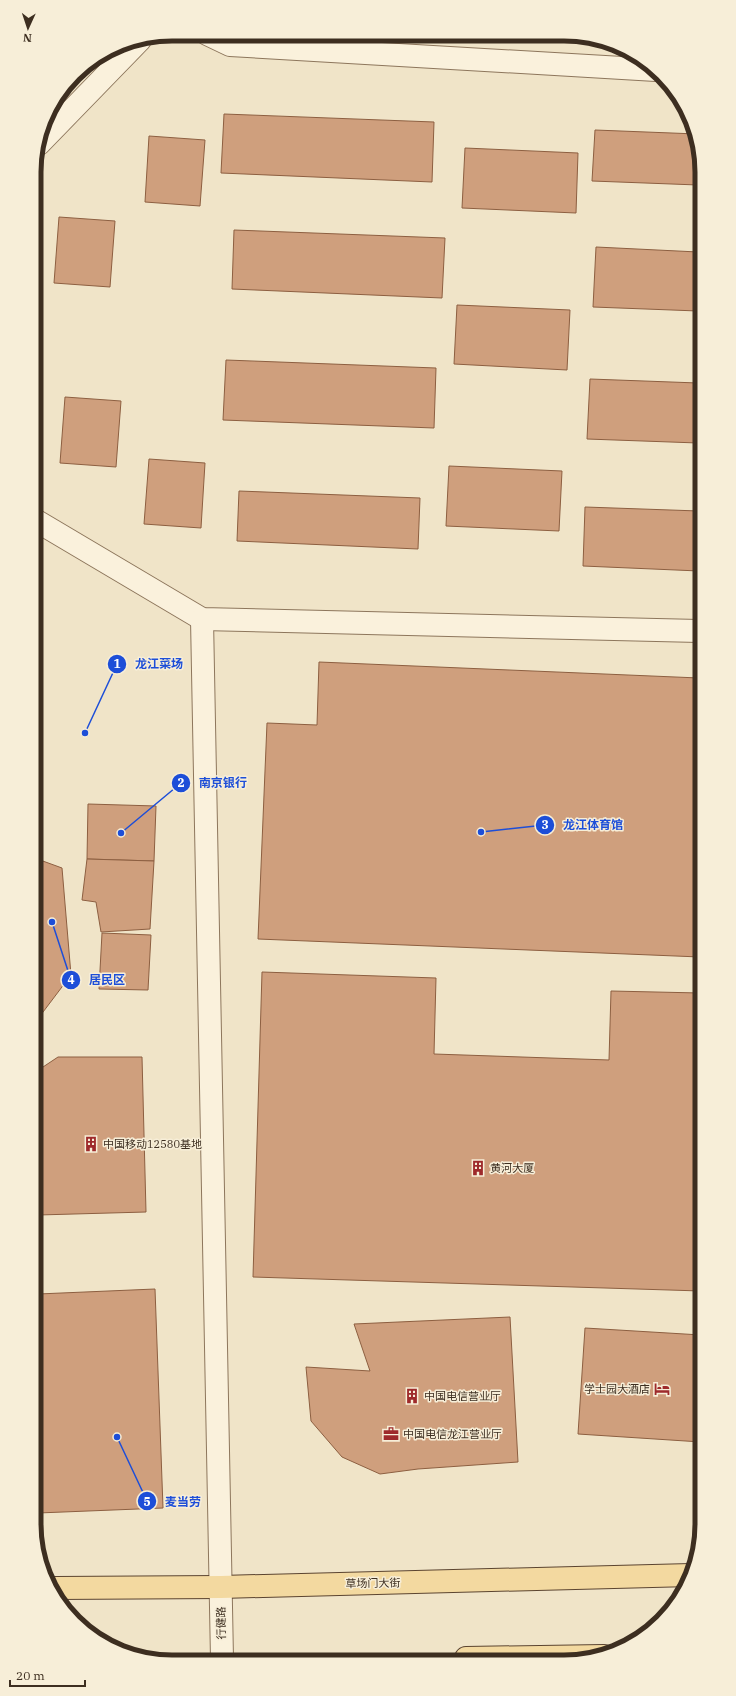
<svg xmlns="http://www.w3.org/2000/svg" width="736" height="1696" font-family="'IBM Plex Serif','Noto Sans SC',serif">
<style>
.building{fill:#cf9f7d;stroke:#8d5f41}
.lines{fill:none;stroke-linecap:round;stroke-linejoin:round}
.minor-casing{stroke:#8d765c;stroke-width:24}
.major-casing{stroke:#5b4430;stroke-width:24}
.minor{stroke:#faf1dc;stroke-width:22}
.major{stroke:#f3d9a0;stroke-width:22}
.labels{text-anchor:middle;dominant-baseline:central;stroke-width:3;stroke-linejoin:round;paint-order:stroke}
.poi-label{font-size:11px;fill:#3d2e20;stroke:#f7eed8;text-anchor:start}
.street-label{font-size:11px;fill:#3d2e20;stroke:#f7eed8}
.rim{fill:none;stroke:#3d2e20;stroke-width:5}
.leader{fill:none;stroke:#1d4ed8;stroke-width:1.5}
.callout-dot{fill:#1d4ed8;stroke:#f7eed8;stroke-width:1.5}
.mark-label{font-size:12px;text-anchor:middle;font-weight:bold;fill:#fff}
.callout-label{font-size:12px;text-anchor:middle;font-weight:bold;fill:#1d4ed8;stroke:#f7eed8;stroke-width:3;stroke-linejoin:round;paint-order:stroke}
</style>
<rect width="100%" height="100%" fill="#f0e4c8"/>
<g class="building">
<path d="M224,114L434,122L432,182L221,173Z"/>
<path d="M595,130L697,134L698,185L592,181Z"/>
<path d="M149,136L205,140L200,206L145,202Z"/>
<path d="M465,148L578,153L576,213L462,208Z"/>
<path d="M59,217L115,221L110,287L54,283Z"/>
<path d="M234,230L445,238L442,298L232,289Z"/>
<path d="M596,247L698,252V311L593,307Z"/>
<path d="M457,305L570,310L567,370L454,364Z"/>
<path d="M35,312H39L35,361Z"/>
<path d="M226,360L436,368L434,428L223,420Z"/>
<path d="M590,379L698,383V443L587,439Z"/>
<path d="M65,397L121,401L116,467L60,463Z"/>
<path d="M149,459L205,463L201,528L144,524Z"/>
<path d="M449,466L562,471L559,531L446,526Z"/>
<path d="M239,491L420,498L418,549L237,541Z"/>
<path d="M585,507L699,511V571L583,566Z"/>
<path d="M319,662L699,678L700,957L258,939L267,723L317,725Z"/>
<path d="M88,804L156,806L154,861L87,859Z"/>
<path d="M36,822H41L40,860L62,868L71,975L37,1020Z"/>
<path d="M87,859L154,861L150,929L101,932L96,902L82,900Z"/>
<path d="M102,933L151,935L148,990L99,989Z"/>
<path d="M262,972L436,978L434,1054L609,1060L611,991L700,993L701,1291L253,1277Z"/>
<path d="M58,1057H142L146,1212L38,1215L37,1071Z"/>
<path d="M155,1289L163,1508L38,1513V1294Z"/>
<path d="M510,1317L518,1462L418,1469L380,1474L342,1457L311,1421L306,1367L370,1371L354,1324Z"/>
<path d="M585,1328L701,1335V1442L578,1434Z"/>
</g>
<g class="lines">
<defs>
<g id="minor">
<path d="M207,34L230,45L656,70"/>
<path d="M39,144L140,40"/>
<path d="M35,520L202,619L699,631"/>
<path d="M202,619L222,1659"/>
</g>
<g id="major">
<path d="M55,1588L221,1587L691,1575"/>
<path d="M466,1658L604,1656"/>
</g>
</defs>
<use href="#minor" class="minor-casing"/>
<use href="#major" class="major-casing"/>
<use href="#minor" class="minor"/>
<use href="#major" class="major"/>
</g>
<defs>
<symbol id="building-bare" viewBox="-9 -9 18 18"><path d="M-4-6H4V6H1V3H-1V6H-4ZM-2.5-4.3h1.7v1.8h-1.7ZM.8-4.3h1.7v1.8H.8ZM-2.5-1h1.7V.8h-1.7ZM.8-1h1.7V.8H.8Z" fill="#9e2a2b" stroke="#f7eed8" stroke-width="2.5" paint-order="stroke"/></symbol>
<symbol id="hotel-bare" viewBox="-9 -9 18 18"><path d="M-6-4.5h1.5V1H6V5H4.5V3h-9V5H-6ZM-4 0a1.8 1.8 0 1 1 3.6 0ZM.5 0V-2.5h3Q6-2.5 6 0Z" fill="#9e2a2b" stroke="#f7eed8" stroke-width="2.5" paint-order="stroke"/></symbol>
<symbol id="office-bare" viewBox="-9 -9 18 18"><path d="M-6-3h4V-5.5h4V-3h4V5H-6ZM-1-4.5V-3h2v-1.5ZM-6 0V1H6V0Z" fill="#9e2a2b" stroke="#f7eed8" stroke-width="2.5" paint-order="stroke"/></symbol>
</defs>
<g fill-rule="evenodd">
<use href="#building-bare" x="80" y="1133" width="22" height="22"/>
<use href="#building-bare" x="467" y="1157" width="22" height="22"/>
<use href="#hotel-bare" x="651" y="1378" width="22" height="22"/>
<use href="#building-bare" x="401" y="1385" width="22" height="22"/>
<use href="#office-bare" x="380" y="1423" width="22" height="22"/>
</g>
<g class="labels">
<g class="poi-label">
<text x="103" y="1144">中国移动12580基地</text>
<text x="490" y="1168">黄河大厦</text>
<text x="650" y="1389" text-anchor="end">学士园大酒店</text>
<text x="424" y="1396">中国电信营业厅</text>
<text x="403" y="1434">中国电信龙江营业厅</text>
</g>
<g class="street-label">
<text transform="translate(373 1583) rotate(-1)">草场门大街</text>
<text transform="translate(221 1623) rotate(-91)">行健路</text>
</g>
</g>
<path d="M0 0H736V1696H0ZM172 41H564A131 131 0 0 1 695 172V1524A131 131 0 0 1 564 1655H172A131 131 0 0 1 41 1524V172A131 131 0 0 1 172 41Z" fill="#f7eed8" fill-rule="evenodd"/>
<path class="rim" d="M172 41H564A131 131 0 0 1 695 172V1524A131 131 0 0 1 564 1655H172A131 131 0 0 1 41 1524V172A131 131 0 0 1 172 41Z"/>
<path class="leader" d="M85 733L117 664M121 833L181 783M481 832L545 825M52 922L71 980M117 1437L147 1501"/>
<g class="callout-dot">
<circle cx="85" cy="733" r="4"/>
<circle cx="121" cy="833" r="4"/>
<circle cx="481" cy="832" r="4"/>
<circle cx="52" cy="922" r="4"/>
<circle cx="117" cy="1437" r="4"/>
<circle cx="117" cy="664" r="10"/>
<circle cx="181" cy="783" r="10"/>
<circle cx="545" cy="825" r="10"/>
<circle cx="71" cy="980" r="10"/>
<circle cx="147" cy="1501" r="10"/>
</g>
<g class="mark-label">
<text x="117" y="668">1</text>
<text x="181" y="787">2</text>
<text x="545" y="829">3</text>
<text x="71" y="984">4</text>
<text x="147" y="1506">5</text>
</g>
<g class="callout-label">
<text x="159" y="668">龙江菜场</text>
<text x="223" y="787">南京银行</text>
<text x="593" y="829">龙江体育馆</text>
<text x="107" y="984">居民区</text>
<text x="183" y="1506">麦当劳</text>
</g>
<g transform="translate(28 28) rotate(183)" stroke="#f7eed8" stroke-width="3" paint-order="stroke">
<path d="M0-3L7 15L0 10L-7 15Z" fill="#3d2e20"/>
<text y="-6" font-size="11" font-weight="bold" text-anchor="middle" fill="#3d2e20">N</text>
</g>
<path d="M10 1680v6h75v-6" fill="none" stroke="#3d2e20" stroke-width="2"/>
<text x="16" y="1680" font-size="12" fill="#3d2e20" stroke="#f7eed8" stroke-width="3" paint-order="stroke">20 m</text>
</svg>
